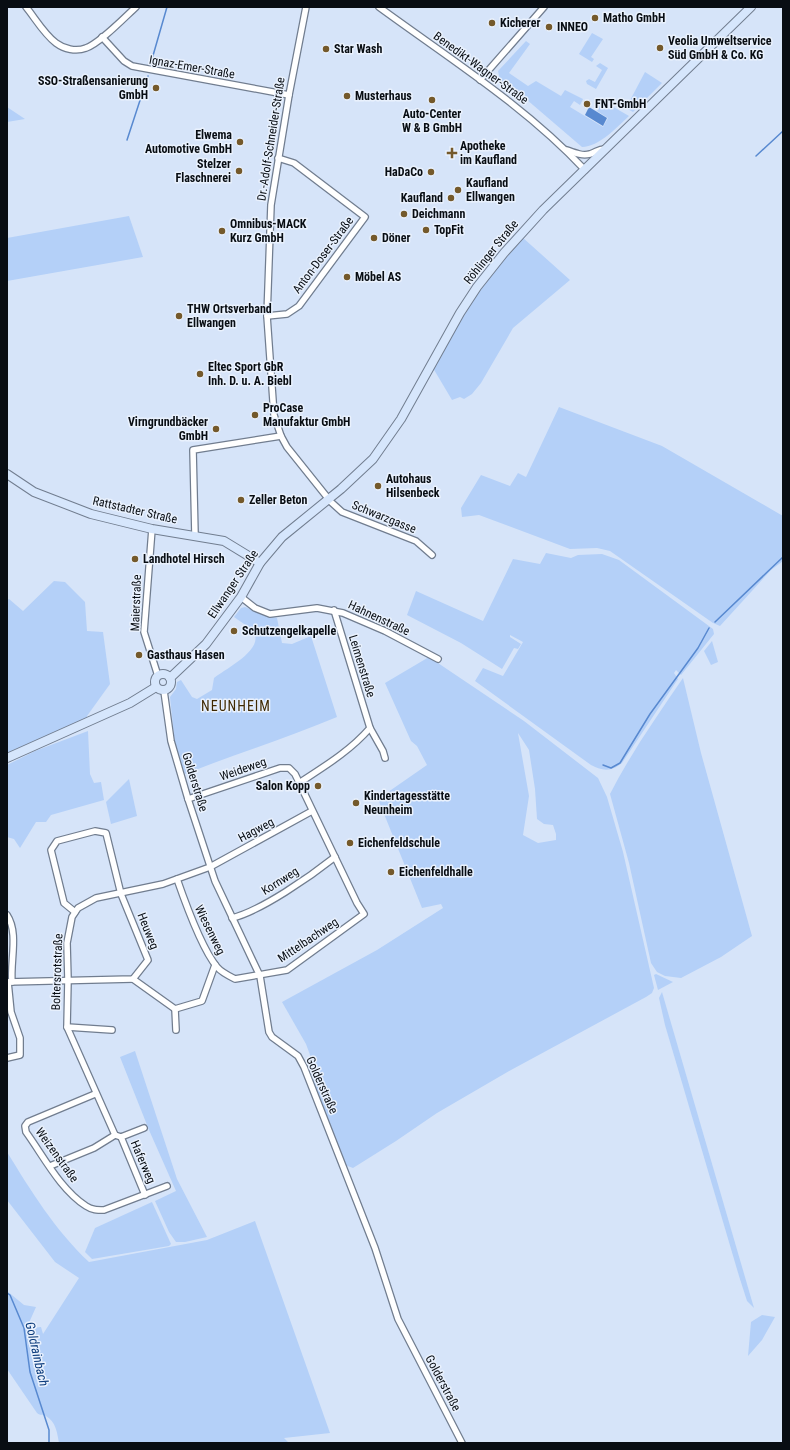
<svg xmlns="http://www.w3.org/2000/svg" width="790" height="1450" font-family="'Roboto Condensed',sans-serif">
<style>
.green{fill:#b4d0f8;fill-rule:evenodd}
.water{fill:#5889d0}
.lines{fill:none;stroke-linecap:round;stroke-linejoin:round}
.stream{stroke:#5889d0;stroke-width:1.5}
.street-casing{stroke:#717d8f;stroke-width:8}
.secondary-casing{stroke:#717d8f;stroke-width:10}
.street{stroke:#fff;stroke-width:5.5}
.secondary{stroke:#d6e6fc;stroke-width:8}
.poi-dot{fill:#74592b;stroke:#e9f1fd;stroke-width:1.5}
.labels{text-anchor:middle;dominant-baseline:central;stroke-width:3;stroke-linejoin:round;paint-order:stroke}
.poi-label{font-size:12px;font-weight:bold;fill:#080d13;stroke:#e9f1fd;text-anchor:start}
.street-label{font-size:12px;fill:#080d13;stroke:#e9f1fd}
.water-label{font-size:13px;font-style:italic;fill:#0b3b7c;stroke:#e9f1fd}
.quarter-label{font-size:14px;letter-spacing:1px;fill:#3e2902;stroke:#e9f1fd}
</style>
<rect width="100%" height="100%" fill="#d6e4f9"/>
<g class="green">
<path d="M592,33L603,39L591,57L594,59L592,62L579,54Z"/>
<path d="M526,41L530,44L509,73L528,86L536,81L561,96L565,90L583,99L580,105L574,101L570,107L603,127L608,118L597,111L603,101L629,116C617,127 599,147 582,147L526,99L524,94L500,80L498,71Z"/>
<path d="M600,63L608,68L596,89L587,84L586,81L589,79L595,82L602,70L596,66Z"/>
<path d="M645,72L662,83L633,112L626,108Z"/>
<path d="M7,107L25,119L7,122Z"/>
<path d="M129,216L143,257L7,281V238Z"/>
<path d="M522,237L570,280L513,328L481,383L472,394L464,399L460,397L452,400L433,368L468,307L497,266Z"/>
<path d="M559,407L662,446L783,516V561L771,570L720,626L713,623L610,551L597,548L570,549L479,515L462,517L461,508L481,475L510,486L518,473L526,477Z"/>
<path d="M546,553L571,558L578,555L602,554L619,560L713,629L714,634L681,675L676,670L674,673L678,679L622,763C611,772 603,771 591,765L475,681L483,668L503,676L523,642L510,635V637L521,644L518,649L514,648L502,669L461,643L407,615L416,591L483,621L513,559L540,564Z"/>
<path d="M54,581L65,582L85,602L87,631L103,632L110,684L87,716V719L7,753V600L9,599L23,611Z"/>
<path d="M245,607L264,615L277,618L282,643L292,644L311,636L337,717C287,738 235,754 185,774L175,745L170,697L176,689L177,682L181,680L192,697L197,699L212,690L214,678C225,669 268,648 252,630C247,625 239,621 234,617L241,608Z"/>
<path d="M712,641L718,662L711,665L704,651Z"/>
<path d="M429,657L524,721L598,778L607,797L623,852L654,988L652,993L646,997L511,1070L437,1113L396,1141L353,1168L345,1165L308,1069L313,1063L306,1044L282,1002L377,950L443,908L441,904L422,908L378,799L427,765L417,746L411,741L385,683ZM518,733L529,750L535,789L537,819L544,824L553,825L556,834V840L538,843L523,835L529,796Z"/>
<path d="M683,678L701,753L752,936L721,957L681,978L665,976L657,972L651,963L629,863L610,794C631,753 657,716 683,678Z"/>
<path d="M88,731L90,774L94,783L101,782L104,800L51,815L46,822H36L20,848L14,839L7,837V765L35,751Z"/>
<path d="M129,779L137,816L111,824L106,802Z"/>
<path d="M656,974L673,982L658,990L654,975Z"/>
<path d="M662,992L754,1308L747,1301L739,1276L665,1025L659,998Z"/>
<path d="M135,1051L177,1179L207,1237L185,1242H176L169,1232L155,1201L176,1191L149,1130L120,1057Z"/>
<path d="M7,1152C31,1191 55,1230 89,1262L207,1240L255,1221L330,1433L284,1438L289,1443H59C57,1432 56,1422 46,1416C42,1414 41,1416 37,1413L7,1369V1291L24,1305L36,1307L28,1325L32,1328L41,1327L43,1334L79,1278L55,1262L7,1200Z"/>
<path d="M152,1202L171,1244L169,1246L92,1259L85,1252L95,1228Z"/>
<path d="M762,1315L775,1317L762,1340L748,1356L751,1322Z"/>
</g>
<path class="water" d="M589,107L607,118L603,126L585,115Z"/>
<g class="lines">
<g class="stream">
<path d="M150,66L167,7"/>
<path d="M127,140L148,76"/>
<path d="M756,156L783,131"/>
<path d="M715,622L783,557"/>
<path d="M603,765L611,768L620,763L650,714L698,648L709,628"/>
<path d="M7,1293L10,1295L24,1328L30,1372L49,1430V1443"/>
</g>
<defs>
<g id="street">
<path d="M26,7C35,18 44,34 56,43C64,49 76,52 86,48C99,44 125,17 136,7"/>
<path d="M306,7L289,95L271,205L267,316L274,415L281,436L287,447L331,502L342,512L416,541L432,555"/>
<path d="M379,7C450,59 525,106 585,170"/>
<path d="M102,37L124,61L132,66L289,95"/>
<path d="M480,80L544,7"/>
<path d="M567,150C575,153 582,156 590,154C597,152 599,148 606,149"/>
<path d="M267,316L287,314L299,306L365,217L294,163L278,158"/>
<path d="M152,529L144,632L158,676"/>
<path d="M195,535L193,450L281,436"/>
<path d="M241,597L255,608L270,614L317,608L343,613L385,631L438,659"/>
<path d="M164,691L171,741L188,799L215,881L260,976L269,1032L272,1037L298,1056L304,1067L375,1248L398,1319L462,1443"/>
<path d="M370,728L383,751L385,758"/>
<path d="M299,783C325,766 350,751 370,728L334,610"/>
<path d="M177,879C185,902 202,949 217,967C221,972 229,976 235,979L287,970L364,914L357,903L295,774L289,768H280L188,799"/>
<path d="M7,915C19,933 10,961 12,982"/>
<path d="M232,918C261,911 311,876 335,857"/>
<path d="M133,979L175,1009L202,1001L215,965"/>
<path d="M7,982L133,979L148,960L121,894L106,833L95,831L57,841L51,850L64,903L75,912"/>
<path d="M175,1009L176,1030"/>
<path d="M67,1027L112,1030"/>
<path d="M7,1058L20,1055V1038L11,1012L8,982"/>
<path d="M95,1094L28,1122L25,1126L26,1132C44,1157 60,1189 86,1206C92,1210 97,1210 104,1210L167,1186"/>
<path d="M144,1128L121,1137L115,1135L67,1027L68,980L67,943L72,917L78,908L96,898L163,884L210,867L312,811"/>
<path d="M121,1137L145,1195"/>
<path d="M50,1166L94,1148L115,1135"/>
</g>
<g id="secondary">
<path d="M7,474L34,492L91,514L152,529L224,541L260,563"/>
<circle cx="163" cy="682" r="8"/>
<path d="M170,678L206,644L241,597L260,563L282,537L341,489L373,459L401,419L460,313L477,287L504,253L543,210L751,7"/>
<path d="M7,758L130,703L156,687"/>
</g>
</defs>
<use href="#street" class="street-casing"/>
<use href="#secondary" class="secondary-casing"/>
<use href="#street" class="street"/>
<use href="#secondary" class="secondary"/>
</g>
<g class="poi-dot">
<circle cx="595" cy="18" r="4"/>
<circle cx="492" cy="23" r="4"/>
<circle cx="549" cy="27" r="4"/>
<circle cx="660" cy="48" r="4"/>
<circle cx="326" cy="49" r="4"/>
<circle cx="156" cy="88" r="4"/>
<circle cx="347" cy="96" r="4"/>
<circle cx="432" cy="100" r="4"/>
<circle cx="587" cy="104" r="4"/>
<circle cx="240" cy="142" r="4"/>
<path d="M450 147h4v4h4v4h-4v4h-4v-4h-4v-4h4z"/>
<circle cx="239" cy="171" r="4"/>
<circle cx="431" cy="172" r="4"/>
<circle cx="458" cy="190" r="4"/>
<circle cx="451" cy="198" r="4"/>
<circle cx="404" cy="214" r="4"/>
<circle cx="426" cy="230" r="4"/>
<circle cx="222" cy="231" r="4"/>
<circle cx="374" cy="238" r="4"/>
<circle cx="347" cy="277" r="4"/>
<circle cx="179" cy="316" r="4"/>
<circle cx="200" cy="374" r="4"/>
<circle cx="255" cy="415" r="4"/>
<circle cx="216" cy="429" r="4"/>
<circle cx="378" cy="486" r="4"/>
<circle cx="241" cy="500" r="4"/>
<circle cx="135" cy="559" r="4"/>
<circle cx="234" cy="631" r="4"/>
<circle cx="139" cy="655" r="4"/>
<circle cx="318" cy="786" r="4"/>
<circle cx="356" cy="803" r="4"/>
<circle cx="350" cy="843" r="4"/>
<circle cx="391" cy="872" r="4"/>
</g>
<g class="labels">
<g class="poi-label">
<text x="603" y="18">Matho GmbH</text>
<text x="500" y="23">Kicherer</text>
<text x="557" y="27">INNEO</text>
<text x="668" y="41">Veolia Umweltservice<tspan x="668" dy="14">Süd GmbH &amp; Co. KG</tspan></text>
<text x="334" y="49">Star Wash</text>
<text x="148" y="81" text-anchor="end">SSO-Straßensanierung<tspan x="148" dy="14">GmbH</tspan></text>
<text x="355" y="96">Musterhaus</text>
<text x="595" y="104">FNT-GmbH</text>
<text x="432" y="114" text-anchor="middle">Auto-Center<tspan x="432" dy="14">W &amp; B GmbH</tspan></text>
<text x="232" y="135" text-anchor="end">Elwema<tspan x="232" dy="14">Automotive GmbH</tspan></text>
<text x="460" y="146">Apotheke<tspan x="460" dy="14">im Kaufland</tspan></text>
<text x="231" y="164" text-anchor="end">Stelzer<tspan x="231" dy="14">Flaschnerei</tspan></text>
<text x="423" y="172" text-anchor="end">HaDaCo</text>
<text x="466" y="183">Kaufland<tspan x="466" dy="14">Ellwangen</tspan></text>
<text x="443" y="198" text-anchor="end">Kaufland</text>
<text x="412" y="214">Deichmann</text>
<text x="230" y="224">Omnibus-MACK<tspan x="230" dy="14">Kurz GmbH</tspan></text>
<text x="434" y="230">TopFit</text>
<text x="382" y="238">Döner</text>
<text x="355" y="277">Möbel AS</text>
<text x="187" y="309">THW Ortsverband<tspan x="187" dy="14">Ellwangen</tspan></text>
<text x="208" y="367">Eltec Sport GbR<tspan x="208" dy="14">Inh. D. u. A. Biebl</tspan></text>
<text x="263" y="408">ProCase<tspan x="263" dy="14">Manufaktur GmbH</tspan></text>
<text x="208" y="422" text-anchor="end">Virngrundbäcker<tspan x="208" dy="14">GmbH</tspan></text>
<text x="386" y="479">Autohaus<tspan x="386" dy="14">Hilsenbeck</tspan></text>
<text x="249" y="500">Zeller Beton</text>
<text x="143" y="559">Landhotel Hirsch</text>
<text x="242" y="631">Schutzengelkapelle</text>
<text x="147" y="655">Gasthaus Hasen</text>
<text x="310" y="786" text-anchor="end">Salon Kopp</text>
<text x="364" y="796">Kindertagesstätte<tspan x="364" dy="14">Neunheim</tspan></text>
<text x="358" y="843">Eichenfeldschule</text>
<text x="399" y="872">Eichenfeldhalle</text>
</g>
<g class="street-label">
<text transform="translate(192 67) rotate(10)">Ignaz-Emer-Straße</text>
<text transform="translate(481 68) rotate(36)">Benedikt-Wagner-Straße</text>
<text transform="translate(271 139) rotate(-81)">Dr.-Adolf-Schneider-Straße</text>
<text transform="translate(491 252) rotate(-51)">Röhlinger Straße</text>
<text transform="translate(323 255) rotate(-53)">Anton-Doser-Straße</text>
<text transform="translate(135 510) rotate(13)">Rattstadter Straße</text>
<text transform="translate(384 517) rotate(22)">Schwarzgasse</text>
<text transform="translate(233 584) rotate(-56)">Ellwanger Straße</text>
<text transform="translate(136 603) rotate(-88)">Maierstraße</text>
<text transform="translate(379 618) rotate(25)">Hahnenstraße</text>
<text transform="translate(362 666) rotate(73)">Leimenstraße</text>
<text transform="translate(243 769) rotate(-19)">Weideweg</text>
<text transform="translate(195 782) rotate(73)">Golderstraße</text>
<text transform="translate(256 830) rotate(-28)">Hagweg</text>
<text transform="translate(280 881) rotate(-32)">Kornweg</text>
<text transform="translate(210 930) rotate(64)">Wiesenweg</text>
<text transform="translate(148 931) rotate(68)">Heuweg</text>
<text transform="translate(308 940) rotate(-34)">Mittelbachweg</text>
<text transform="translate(57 972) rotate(-88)">Boltersrotstraße</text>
<text transform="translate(322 1085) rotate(66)">Golderstraße</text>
<text transform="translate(57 1155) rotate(54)">Weizenstraße</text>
<text transform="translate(143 1162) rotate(67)">Haferweg</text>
<text transform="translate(443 1383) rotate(62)">Golderstraße</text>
</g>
<g class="water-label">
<text transform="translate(37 1354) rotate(77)">Goldrainbach</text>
</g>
<g class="quarter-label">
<text x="236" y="706">NEUNHEIM</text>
</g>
</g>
<rect width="790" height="1450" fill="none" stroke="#080d13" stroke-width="16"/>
</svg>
